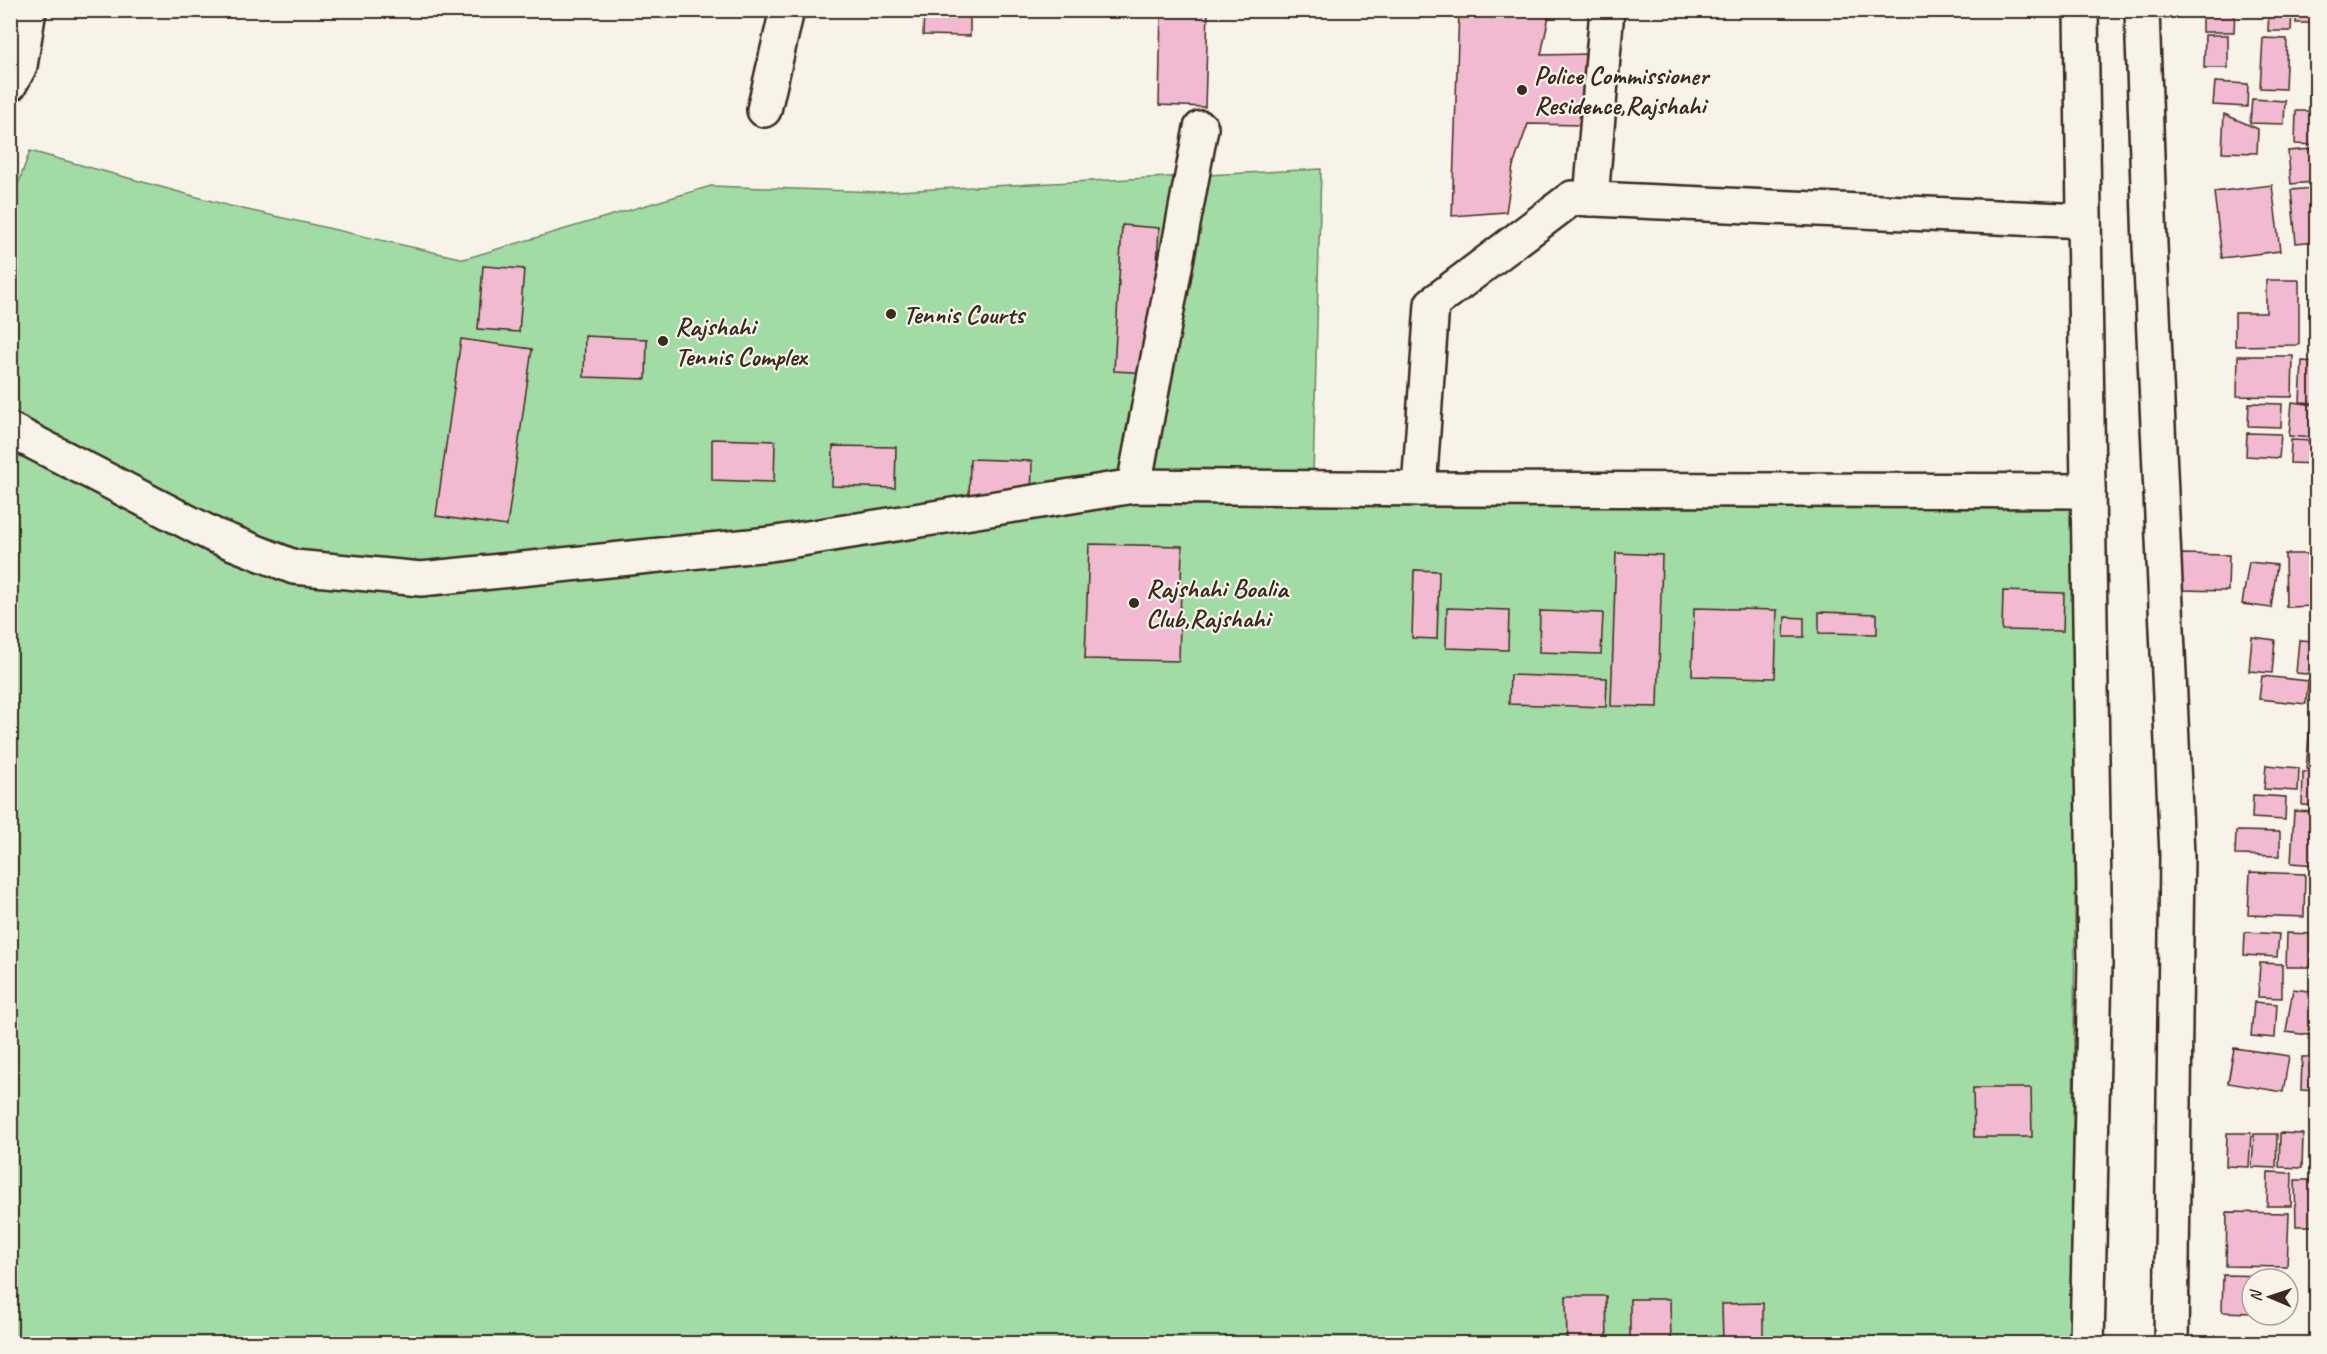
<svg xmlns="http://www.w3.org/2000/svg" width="2327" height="1354" font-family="Caveat,sans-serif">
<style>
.green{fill:#a0dca3;stroke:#6e8360;stroke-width:1.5}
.building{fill:#f2bad1;stroke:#3b2a1e;stroke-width:1.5}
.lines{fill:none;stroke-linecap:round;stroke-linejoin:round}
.minor-casing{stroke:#3b2a1e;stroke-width:38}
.minor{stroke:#f7f3e8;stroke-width:33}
.poi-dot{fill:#3b2a1e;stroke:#f7f3e8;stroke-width:2}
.labels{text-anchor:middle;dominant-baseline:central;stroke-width:4.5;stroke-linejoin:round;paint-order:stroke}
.poi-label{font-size:26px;font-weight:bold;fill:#3b2a1e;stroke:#f7f3e8;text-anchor:start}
</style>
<rect width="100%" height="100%" fill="#f7f3e8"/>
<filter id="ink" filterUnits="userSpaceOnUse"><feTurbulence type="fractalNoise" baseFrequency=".0167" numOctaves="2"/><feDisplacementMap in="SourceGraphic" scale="12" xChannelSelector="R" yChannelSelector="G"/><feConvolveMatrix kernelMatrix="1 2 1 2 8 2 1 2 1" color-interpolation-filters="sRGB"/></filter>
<g filter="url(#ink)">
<g class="green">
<path d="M30,151L230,206L464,259L711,186L878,192L1321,169L1313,477L947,509L422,570L299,560L11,423V204Z"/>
<path d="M10,446L289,579L1139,499L2077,501L2078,600L2071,1343H11Z"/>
</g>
<g class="building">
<path d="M924,10H970V36L923,35Z"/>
<path d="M1161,10H1208L1205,107L1159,105Z"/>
<path d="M1459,10L1550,11L1541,55L1591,54L1583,125L1528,124L1513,166L1506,212L1452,216Z"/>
<path d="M2202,10H2235L2234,32H2202Z"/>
<path d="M2269,10H2292L2291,31H2268Z"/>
<rect x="2296" y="10" width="20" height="13"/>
<path d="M2205,35H2228V68H2204Z"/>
<path d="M2263,38L2287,39L2285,89L2260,88Z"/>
<rect x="2314" y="48" width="2" height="47"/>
<path d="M2215,82L2248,84L2247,107L2213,105Z"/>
<path d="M2252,99L2285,101L2284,124L2250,123Z"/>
<path d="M2296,111H2316V145L2295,144Z"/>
<path d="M2224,114L2258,129L2257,153L2222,152Z"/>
<path d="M2311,149L2314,182L2291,184L2288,151Z"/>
<path d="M2272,185L2280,251L2222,258L2214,192Z"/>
<path d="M2315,188L2316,241L2296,243L2291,190Z"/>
<path d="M1122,225L1159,228L1151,373L1114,371Z"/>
<path d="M483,266L524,269L519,332L478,329Z"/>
<path d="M2266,280H2299V345L2235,346V313H2266Z"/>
<path d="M585,336L647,339L646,379L584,377Z"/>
<path d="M461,339L532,349L507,526L436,516Z"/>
<path d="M2238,356H2293L2292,397L2237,396Z"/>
<path d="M2302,361L2316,362V403L2300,402Z"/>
<path d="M2292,402L2316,405L2313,438L2289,436Z"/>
<path d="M2249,403L2282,404L2281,427L2248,426Z"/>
<path d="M2247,433L2281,434L2279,458L2246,456Z"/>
<path d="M712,439L775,441L774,482L712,480Z"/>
<path d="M2291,440L2316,441V464L2290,463Z"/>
<path d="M833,446L896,447L895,488L832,486Z"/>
<path d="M970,459L1032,461L1031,501L969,499Z"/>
<path d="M1089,544L1182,546L1179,661L1085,659Z"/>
<path d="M1616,553L1662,555L1658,707L1611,706Z"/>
<path d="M2181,554L2229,555L2228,591L2180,590Z"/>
<path d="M2285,554H2316V606L2286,607Z"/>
<path d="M2249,562L2277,565L2271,608L2242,604Z"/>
<path d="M1414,570L1439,571L1437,639L1412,638Z"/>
<path d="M2003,591L2064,593L2063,631L2002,630Z"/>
<path d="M1447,608L1509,610L1508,650L1446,648Z"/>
<path d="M1694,608L1777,610L1775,678L1692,676Z"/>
<path d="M1540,611L1603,613L1601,654L1539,652Z"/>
<path d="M1819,612L1877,614V634L1819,633Z"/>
<path d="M1785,617L1804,618V637H1784Z"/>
<path d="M2252,637L2275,640L2272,673L2249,671Z"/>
<path d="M2299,640L2316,641V675L2296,673Z"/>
<path d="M1510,675L1607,678L1606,707L1509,704Z"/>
<path d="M2262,676L2308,681L2306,704L2259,699Z"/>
<path d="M2311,714H2316V770L2306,769Z"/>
<path d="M2266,765L2299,768L2298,791L2264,789Z"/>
<path d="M2303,772H2316V806L2302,805Z"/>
<path d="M2253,795L2286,797L2285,820L2252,818Z"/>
<path d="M2294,811L2316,812V865L2291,863Z"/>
<path d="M2236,831L2280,832V856L2235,855Z"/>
<path d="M2250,872L2305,874L2304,917L2248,915Z"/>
<path d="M2245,932L2279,934L2277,957L2244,955Z"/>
<path d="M2287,933L2311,934L2310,967H2286Z"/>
<path d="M2260,963L2282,964V998L2258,997Z"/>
<path d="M2293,989L2316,992L2315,1036L2286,1032Z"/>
<path d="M2254,1002L2277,1004L2275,1038L2251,1036Z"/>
<path d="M2234,1048L2289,1056L2283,1092L2228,1083Z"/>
<path d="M2302,1057H2316V1091L2301,1090Z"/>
<path d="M1973,1088H2031L2032,1137H1974Z"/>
<path d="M2227,1133H2251L2249,1167L2226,1166Z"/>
<path d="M2280,1133L2303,1134L2302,1168L2279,1167Z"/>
<path d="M2254,1134H2277L2276,1168L2252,1167Z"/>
<path d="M2268,1172L2292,1173L2291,1206H2267Z"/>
<path d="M2295,1180H2316V1226H2296Z"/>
<path d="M2227,1212L2289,1213L2287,1267L2226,1266Z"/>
<path d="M2223,1275L2270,1276V1279H2252V1313L2222,1312Z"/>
<path d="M1566,1296H1606L1607,1344H1567Z"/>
<path d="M1630,1299H1670L1671,1344H1630Z"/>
<path d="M1763,1303V1344H1723L1722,1304Z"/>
</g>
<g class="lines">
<defs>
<g id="minor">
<path d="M2081,10L2095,962L2087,1344"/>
<path d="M2142,10L2150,245L2177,855L2171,1344"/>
<path d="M10,84L20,66L29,10"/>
<path d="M764,110L787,10"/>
<path d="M1591,199L1607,10"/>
<path d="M10,430L213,535L294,567L421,579L770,544L1134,486L1431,489L2088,491"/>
<path d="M1134,486L1201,128"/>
<path d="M1419,489L1432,304L1572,198L2084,221"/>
</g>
</defs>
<use href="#minor" class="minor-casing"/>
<use href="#minor" class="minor"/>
</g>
</g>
<g class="poi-dot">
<circle cx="1522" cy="90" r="6"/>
<circle cx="891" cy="314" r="6"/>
<circle cx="663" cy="341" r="6"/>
<circle cx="1134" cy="603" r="6"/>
</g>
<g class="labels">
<g class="poi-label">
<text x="1534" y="75">Police Commissioner<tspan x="1534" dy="30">Residence,Rajshahi</tspan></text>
<text x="903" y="314">Tennis Courts</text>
<text x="675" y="326">Rajshahi<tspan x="675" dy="30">Tennis Complex</tspan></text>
<text x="1146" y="588">Rajshahi Boalia<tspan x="1146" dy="30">Club,Rajshahi</tspan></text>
</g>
</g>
<rect width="2327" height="1354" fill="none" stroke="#f7f3e8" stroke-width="36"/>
<rect x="18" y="18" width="2291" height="1318" fill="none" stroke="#3b2a1e" stroke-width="2" filter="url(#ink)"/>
<g transform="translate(2270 1297) rotate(272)"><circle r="28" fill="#f7f3e8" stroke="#aca397" stroke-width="1.5"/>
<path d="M0-4.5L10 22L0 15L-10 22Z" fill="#3b2a1e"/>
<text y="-9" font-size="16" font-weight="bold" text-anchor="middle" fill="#3b2a1e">N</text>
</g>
</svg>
